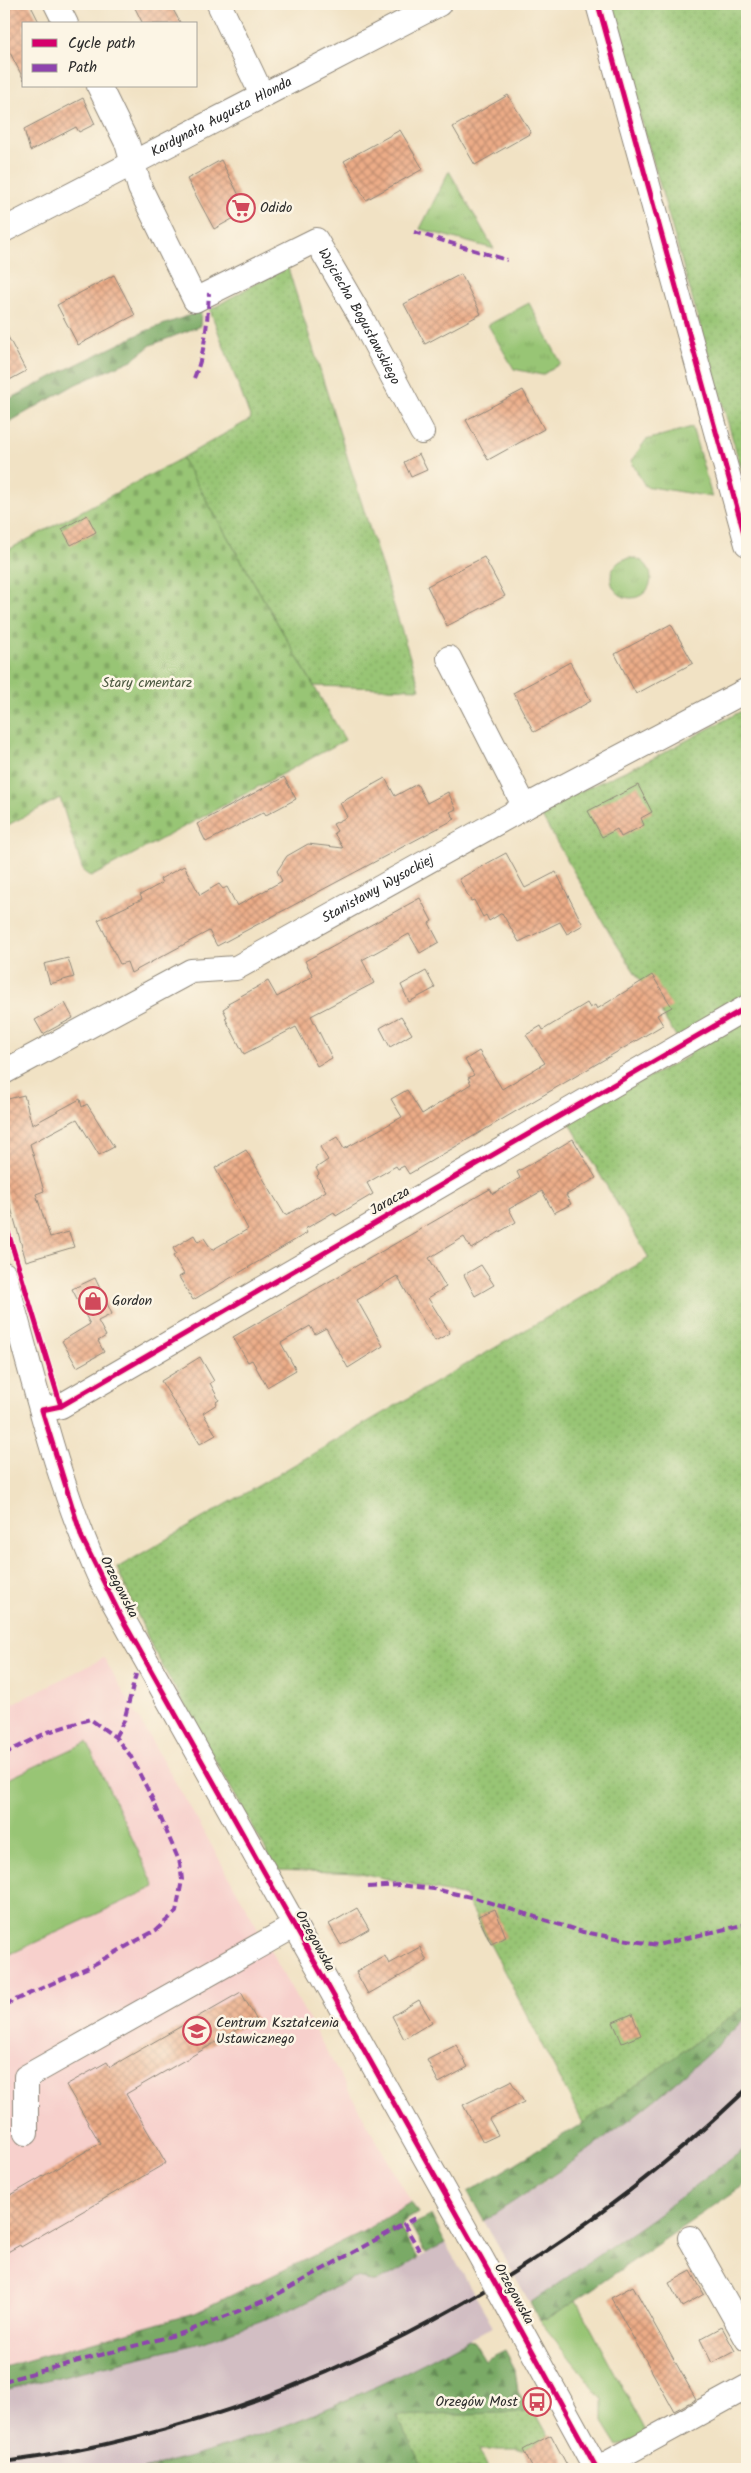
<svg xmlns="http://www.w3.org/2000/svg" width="751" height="2473" font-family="Kalam,sans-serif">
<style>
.built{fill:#f7d0cc}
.railway{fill:#d2bec3}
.grass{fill:#98c574;stroke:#627850}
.forest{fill:url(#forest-firs);stroke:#526a48}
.cemetery{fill:url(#cemetery-stones);stroke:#627850}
.park{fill:url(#park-tufts);stroke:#627850}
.garden{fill:url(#garden-dots);stroke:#627850}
.building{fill:url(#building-cross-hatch)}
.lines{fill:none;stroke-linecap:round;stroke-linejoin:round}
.minor-casing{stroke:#8e8678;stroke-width:26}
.minor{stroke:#fff;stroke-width:24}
.rail{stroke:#2b2b2b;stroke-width:4}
.minor-bridge-casing{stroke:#8e8678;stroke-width:26;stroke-linecap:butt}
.minor-bridge{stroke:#fff;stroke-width:24}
.quiet{stroke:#8e44ad;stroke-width:4;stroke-dasharray:8 4;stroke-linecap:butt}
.cycleway-casing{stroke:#fcf5e5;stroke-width:8}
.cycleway{stroke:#d6006c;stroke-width:5}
.labels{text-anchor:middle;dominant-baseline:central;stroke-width:5;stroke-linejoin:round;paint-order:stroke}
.street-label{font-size:14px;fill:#2b2b2b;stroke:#fcf5e5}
.poi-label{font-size:14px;fill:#2b2b2b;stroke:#fcf5e5;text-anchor:start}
.park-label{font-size:14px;fill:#4c5941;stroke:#fcf5e5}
</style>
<defs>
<pattern id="forest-firs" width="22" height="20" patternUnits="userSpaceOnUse" patternTransform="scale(1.25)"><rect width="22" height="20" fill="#7aaa66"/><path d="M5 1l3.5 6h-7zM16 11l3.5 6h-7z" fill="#648b54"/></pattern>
<pattern id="cemetery-stones" width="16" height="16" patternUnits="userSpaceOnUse" patternTransform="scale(1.25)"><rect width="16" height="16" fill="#98c574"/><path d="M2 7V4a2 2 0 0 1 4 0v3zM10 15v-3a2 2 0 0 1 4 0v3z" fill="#83a965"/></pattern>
<pattern id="park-tufts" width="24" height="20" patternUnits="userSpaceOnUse" patternTransform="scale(1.25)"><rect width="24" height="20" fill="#98c574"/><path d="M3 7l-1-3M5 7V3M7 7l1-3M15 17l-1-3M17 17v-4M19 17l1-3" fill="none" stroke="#83a965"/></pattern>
<pattern id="garden-dots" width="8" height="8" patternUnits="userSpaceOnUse" patternTransform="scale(1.25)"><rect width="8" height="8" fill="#98c574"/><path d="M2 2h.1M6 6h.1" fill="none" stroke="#83a965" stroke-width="1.8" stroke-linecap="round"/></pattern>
<pattern id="building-cross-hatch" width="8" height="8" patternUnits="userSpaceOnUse" patternTransform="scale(1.25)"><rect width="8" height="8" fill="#ecac87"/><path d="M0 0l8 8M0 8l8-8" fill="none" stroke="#bf8c6f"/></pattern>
</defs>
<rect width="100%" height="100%" fill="#fcf5e5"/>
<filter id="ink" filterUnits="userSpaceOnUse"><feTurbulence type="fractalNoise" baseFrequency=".02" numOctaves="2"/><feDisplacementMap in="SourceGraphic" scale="10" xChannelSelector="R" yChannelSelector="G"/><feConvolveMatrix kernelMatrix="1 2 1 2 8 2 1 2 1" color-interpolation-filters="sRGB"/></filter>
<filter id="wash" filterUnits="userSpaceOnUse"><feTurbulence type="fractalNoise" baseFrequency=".0096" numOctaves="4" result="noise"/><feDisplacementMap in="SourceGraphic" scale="20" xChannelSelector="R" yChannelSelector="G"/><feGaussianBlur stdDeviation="1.12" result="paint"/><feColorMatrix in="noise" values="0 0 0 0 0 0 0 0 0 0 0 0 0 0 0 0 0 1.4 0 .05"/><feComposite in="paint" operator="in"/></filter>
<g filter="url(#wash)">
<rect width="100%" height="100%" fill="#f1e2c4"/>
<path class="built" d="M104,1658L200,1825L411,2202L362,2232L195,2313L4,2367V1708Z"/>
<g class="railway">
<path d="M747,2016V2147L653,2218L530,2303L484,2221L549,2179L668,2089Z"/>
<path d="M445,2243L493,2326L411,2371L339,2405L299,2420L220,2449L163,2465L143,2469H4V2390L201,2343L287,2311L352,2279L380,2280Z"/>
</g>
<g class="grass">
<path d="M87,1742L155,1887L4,1957V1781Z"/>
<path d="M576,2300L648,2435L618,2446L603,2422V2399L539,2320L547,2319Z"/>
</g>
<g class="forest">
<path d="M201,311L200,326L151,345L132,360L76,384L4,425V402L65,370L146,331Z"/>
<path d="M747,2005V2016C670,2095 577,2161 484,2221L468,2192L583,2123Z"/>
<path d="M747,2147V2183L576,2300L547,2319L539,2320L530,2303L653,2218Z"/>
<path d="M411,2202L418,2213L403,2222L401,2229L418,2258C409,2264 382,2282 372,2281C364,2281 360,2277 352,2279L287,2311L201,2343L4,2390V2367L195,2313L362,2232Z"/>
<path d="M431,2215L445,2243L426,2253L411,2226Z"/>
<path d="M469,2339L474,2342L485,2360L505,2350L515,2369L518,2392L528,2407L535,2412L396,2416L424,2469H143C259,2443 366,2395 469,2339Z"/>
</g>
<path class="cemetery" d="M182,458L345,740L91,877L83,871L60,798L4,827V552Z"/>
<g class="park">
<path d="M449,171L494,249L420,229Z"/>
<path d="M529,303L561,363L542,375L514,369L488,325Z"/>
<path d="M692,427L712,497L645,486L631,461L646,440Z"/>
<circle cx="631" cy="578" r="20"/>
</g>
<g class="garden">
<path d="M608,4H747V489Z"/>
<path d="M287,265L420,689L314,686L182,458L251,419L210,310Z"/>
<path d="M747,708V2005L583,2123L465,1896L361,1873L277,1870L153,1649L117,1568L649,1258L568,1120L689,1056L610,934L538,810L654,758Z"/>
<path d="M535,2412L549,2437L523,2450H479L488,2469H424L396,2416Z"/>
</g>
<g id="blocks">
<g class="building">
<path d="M4,4H30L40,24H24V80L4,41Z"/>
<path d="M133,4H170L181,24H143Z"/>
<path d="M508,95L531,133L475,165L453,127Z"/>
<path d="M83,98L95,124L79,132L76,127L30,151L24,129Z"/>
<path d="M400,130L423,169L366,200L344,161Z"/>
<path d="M221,160L247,211L214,229L187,179Z"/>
<path d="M461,274L481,314L425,344L404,304Z"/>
<path d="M114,275L135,315L78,345L57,305Z"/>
<path d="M4,329L26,371L4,383Z"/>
<path d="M523,390L544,429L488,460L466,420Z"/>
<path d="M419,454L427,470L411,477L404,462Z"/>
<path d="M87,515L96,532L71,545L62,529Z"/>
<path d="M484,557L505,596L447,626L427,586Z"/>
<path d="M671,624L693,663L636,694L615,654Z"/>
<path d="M570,662L591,701L534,732L513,693Z"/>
<path d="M284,777L296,799L266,815L264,812L206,842L197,824Z"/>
<path d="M385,778L395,796L417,784L427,803L448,792L456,809L450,812L455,819L217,946L209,931L131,973L127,962L120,964L98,920L142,899L140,895L162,883L160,879L184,866L200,895L219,884L223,889L227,887L237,906L282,881L277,871L287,856L308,844L343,848L334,833L337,831L333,824L347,817L340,803Z"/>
<path d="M638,785L652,812L641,818L644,825L621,837L617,829L602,837L588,811Z"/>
<path d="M506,853L525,888L556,872L583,925L567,934L560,922L519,942L502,913L489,921L486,915L483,917L474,900L471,901L459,879Z"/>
<path d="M420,898L432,921L429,923L439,942L420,953L409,934L362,960L374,983L311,1016L332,1058L317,1066L296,1027L244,1054L225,1018L227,1017L223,1009L229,1005L228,1003L268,981L277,997L313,976L305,961Z"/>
<path d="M68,958L74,977L50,984L44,964Z"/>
<path d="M426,971L435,988L409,1002L401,985Z"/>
<path d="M652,975L672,1007L657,1015L663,1025L409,1174L404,1166L398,1169L396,1166L367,1183L373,1194L336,1216L334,1212L305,1229L307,1233L193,1300L179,1277L184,1274L173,1256L176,1254L173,1248L194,1235L198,1242L204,1238L212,1250L248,1229L215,1168L246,1150L285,1215L294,1211L326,1191L317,1176L319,1174L316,1168L328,1160L320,1147L337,1137L344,1149L402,1117L391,1099L407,1090L422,1114L471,1084L468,1078L474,1075L465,1060L479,1051L502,1089L545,1063L526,1035L541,1026L543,1030L587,1003L590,1008L595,1005L597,1009Z"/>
<path d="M65,1003L73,1018L43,1034L35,1020Z"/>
<path d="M401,1016L412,1034L390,1047L380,1028Z"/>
<path d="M24,1095L32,1125L80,1099L82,1107L87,1104L114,1147L99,1155L77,1119L30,1144L44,1191L36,1194L50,1237L69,1232L74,1247L26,1261L4,1183V1100Z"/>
<path d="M573,1139L596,1178L566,1195L571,1204L554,1213L542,1191L509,1209L516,1222L471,1249L464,1237L429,1258L446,1287L428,1298L450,1333L435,1341L397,1276L357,1300L383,1346L348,1368L326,1328L315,1334L310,1326L281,1343L296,1370L267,1387L252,1360L248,1362L233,1337L490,1189L493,1194L520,1178L517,1172Z"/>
<path d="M481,1265L494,1285L475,1296L464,1275Z"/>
<path d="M95,1278L112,1314L98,1321L106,1336L98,1341L104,1352L77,1367L62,1341L90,1324L72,1289Z"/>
<path d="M200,1357L214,1381L210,1383L219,1400L216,1402L217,1404L203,1413L216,1435L200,1444L161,1381Z"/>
<path d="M357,1908L369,1929L341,1945L329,1924Z"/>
<path d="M495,1909L506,1937L491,1944L478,1916Z"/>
<path d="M420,1947L427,1961L368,1994L356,1972L385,1956L389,1964Z"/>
<path d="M241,1992L256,2019L126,2094L166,2163L21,2247L20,2245L4,2254V2199L100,2143L66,2085L107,2062L110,2067Z"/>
<path d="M419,2000L432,2022L404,2039L392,2016Z"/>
<path d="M632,2014L641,2035L622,2043L613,2022Z"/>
<path d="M456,2045L468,2067L439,2083L427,2060Z"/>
<path d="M511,2081L524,2102L489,2119L498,2135L483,2142L463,2105Z"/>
<path d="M691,2271L704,2294L682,2307L669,2283Z"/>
<path d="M633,2286L696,2399L674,2411L611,2298Z"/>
<path d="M722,2327L735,2351L712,2363L700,2339Z"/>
<path d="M551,2435L569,2469H533L523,2450Z"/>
</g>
</g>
</g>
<g filter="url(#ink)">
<use href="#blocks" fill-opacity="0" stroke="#8e8678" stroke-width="1"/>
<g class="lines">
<defs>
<g id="minor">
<path d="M56,4L66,24"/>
<path d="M219,4L262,95"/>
<path d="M598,4L747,544"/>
<path id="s1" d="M99,86L127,143L140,188L195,300L316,240L362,319L422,432"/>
<path id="s2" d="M4,230L439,4"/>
<path d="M449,658L525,807"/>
<path id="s3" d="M4,1072L191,971L236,968L525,807L747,690"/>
<path d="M4,1274C33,1376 56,1481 100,1578L469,2236"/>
<path d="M42,1410L61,1406L747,1007"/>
<path d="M26,2133V2077L294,1926"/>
<path d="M690,2238L747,2339"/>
<path d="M510,2310L597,2469"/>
<path d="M597,2469L747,2387"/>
</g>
</defs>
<use href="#minor" class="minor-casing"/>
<use href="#minor" class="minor"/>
<path class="rail" d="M4,2462C286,2425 543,2284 747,2089"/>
<defs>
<path id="minor-bridge" d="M469,2236L510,2310"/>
</defs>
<use href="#minor-bridge" class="minor-bridge-casing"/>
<use href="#minor-bridge" class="minor-bridge"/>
<g class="quiet">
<path d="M414,232L507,260"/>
<path d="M194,378C206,350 207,323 209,293"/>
<path d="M115,1737L124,1721L136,1674"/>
<path d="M4,1754L48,1732L90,1719L115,1737L130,1755L153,1800L180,1863L182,1880L176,1912L156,1930L91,1966L4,2005"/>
<path d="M368,1887L400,1885L434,1889L475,1898L583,1932L657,1945L747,1924"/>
<path d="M415,2218L404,2224L419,2250"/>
<path d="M4,2381L186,2332L271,2298L404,2224"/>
</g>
<defs>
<g id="cycleway">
<path d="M598,4L747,544"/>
<path d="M4,1219L61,1406"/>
<path d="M597,2469L510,2310L121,1617L82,1538L42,1410L61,1406L747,1007"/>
</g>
</defs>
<use href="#cycleway" class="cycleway-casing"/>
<use href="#cycleway" class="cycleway"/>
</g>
</g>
<defs>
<symbol id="supermarket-ring" viewBox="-11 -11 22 22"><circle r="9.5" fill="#fcf5e5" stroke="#d1495b" stroke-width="1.5"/><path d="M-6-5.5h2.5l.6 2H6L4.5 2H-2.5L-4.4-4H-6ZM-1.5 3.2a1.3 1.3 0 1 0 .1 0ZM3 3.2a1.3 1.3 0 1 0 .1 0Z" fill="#d1495b"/></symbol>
<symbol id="shop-ring" viewBox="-11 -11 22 22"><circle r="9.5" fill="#fcf5e5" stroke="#d1495b" stroke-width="1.5"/><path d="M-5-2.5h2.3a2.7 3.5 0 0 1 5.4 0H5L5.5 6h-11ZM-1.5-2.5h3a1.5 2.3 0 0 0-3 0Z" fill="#d1495b"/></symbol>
<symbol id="school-ring" viewBox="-11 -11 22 22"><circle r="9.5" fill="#fcf5e5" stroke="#d1495b" stroke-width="1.5"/><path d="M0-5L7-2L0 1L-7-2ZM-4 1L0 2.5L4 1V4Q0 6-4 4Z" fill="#d1495b"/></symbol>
<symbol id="bus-ring" viewBox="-11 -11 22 22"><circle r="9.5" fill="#fcf5e5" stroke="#d1495b" stroke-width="1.5"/><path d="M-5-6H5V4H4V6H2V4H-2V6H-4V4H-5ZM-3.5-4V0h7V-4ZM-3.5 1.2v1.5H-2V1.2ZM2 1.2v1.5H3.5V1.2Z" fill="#d1495b"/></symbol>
</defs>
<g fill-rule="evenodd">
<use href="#supermarket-ring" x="225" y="192" width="32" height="32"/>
<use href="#shop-ring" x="77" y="1285" width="32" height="32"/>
<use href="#school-ring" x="181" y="2015" width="32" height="32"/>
<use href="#bus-ring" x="521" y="2386" width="32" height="32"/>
</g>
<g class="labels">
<g class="street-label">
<text stroke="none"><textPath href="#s2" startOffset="245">Kardynała Augusta Hlonda</textPath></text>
<text stroke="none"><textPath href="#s1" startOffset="458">Wojciecha Bogusławskiego</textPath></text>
<text stroke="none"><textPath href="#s3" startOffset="420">Stanisławy Wysockiej</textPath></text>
<text transform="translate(390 1201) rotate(-30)">Jaracza</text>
<text transform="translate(119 1587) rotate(63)">Orzegowska</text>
<text transform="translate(315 1941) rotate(61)">Orzegowska</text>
<text transform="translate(514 2294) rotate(61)">Orzegowska</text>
</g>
<g class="poi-label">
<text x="260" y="208">Odido</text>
<text x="112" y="1301">Gordon</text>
<text x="216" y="2023">Centrum Kształcenia<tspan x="216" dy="16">Ustawicznego</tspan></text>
<text x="518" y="2402" text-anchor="end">Orzegów Most</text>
</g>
<g class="park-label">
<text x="147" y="683">Stary cmentarz</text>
</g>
</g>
<rect width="751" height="2473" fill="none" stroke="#fcf5e5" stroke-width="20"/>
<rect x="22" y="22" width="175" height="65" fill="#fcf5e5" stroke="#a8a49b"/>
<rect x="32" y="39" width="25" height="8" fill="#d6006c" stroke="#a8a49b"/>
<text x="68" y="48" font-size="15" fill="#2b2b2b">Cycle path</text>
<rect x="32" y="64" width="25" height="8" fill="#8e44ad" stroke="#a8a49b"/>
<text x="68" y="72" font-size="15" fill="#2b2b2b">Path</text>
</svg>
